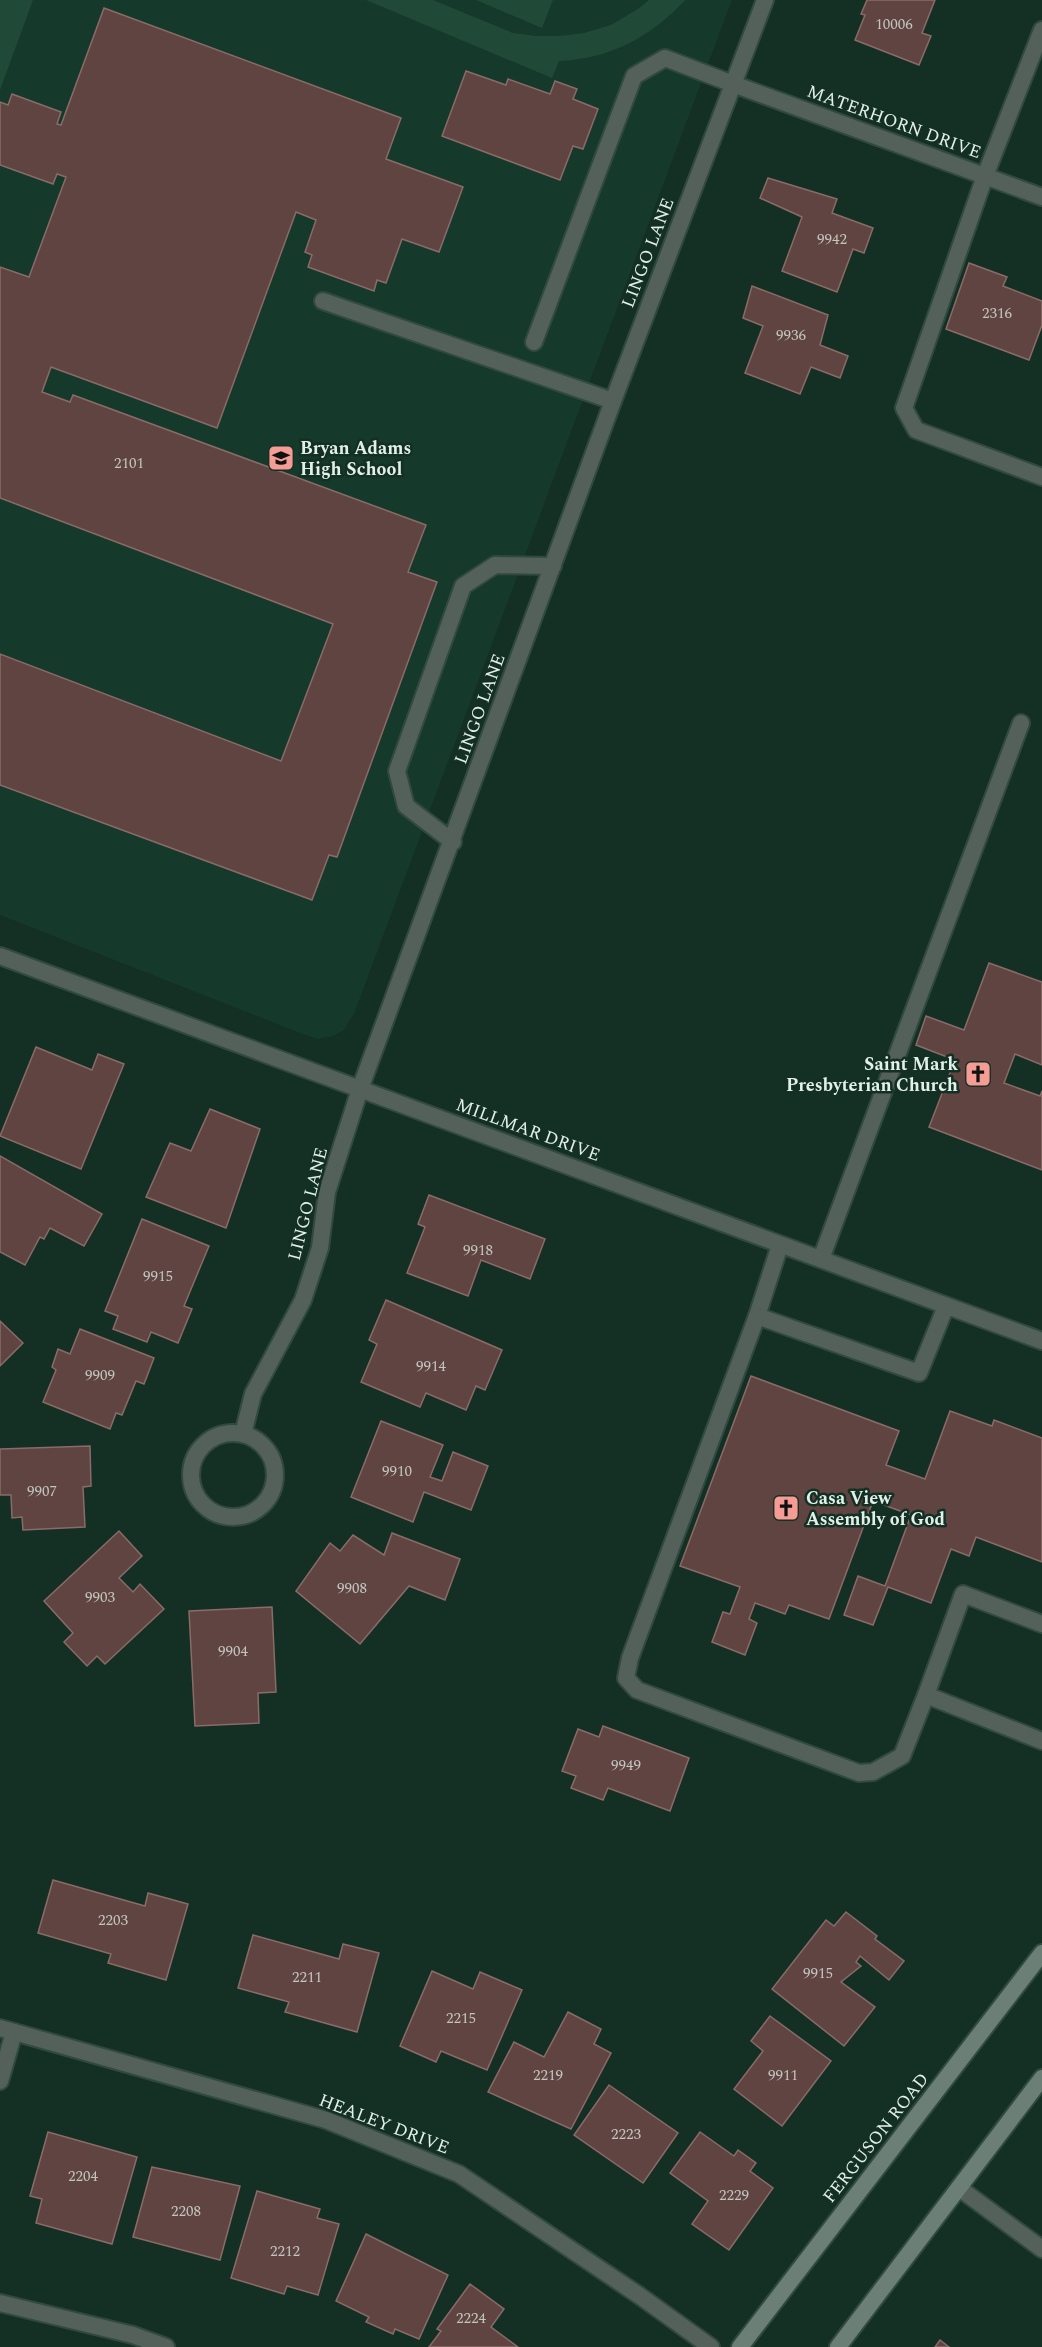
<svg xmlns="http://www.w3.org/2000/svg" width="1042" height="2347" font-family="Spectral,serif">
<style>
.built{fill:#15392a}
.green{fill:#214938}
.building{fill:#604441;stroke:#896b68;stroke-width:1.5}
.lines{fill:none;stroke-linecap:round;stroke-linejoin:round}
.service-casing{stroke:#314a3f;stroke-width:20}
.minor-casing{stroke:#314a3f;stroke-width:20}
.tertiary-casing{stroke:#314a3f;stroke-width:20}
.secondary-casing{stroke:#314a3f;stroke-width:20}
.service{stroke:#54605a;stroke-width:16}
.minor{stroke:#54605a;stroke-width:16}
.tertiary{stroke:#54605a;stroke-width:16}
.secondary{stroke:#6c7f76;stroke-width:16}
.labels{text-anchor:middle;dominant-baseline:central;stroke-width:5;stroke-linejoin:round;paint-order:stroke}
.number-label{font-size:15px;fill:#c1c6bf}
.street-label{font-size:18px;fill:#e1f1e9;stroke:#142f23}
.poi-label{font-size:18px;font-weight:bold;fill:#e1f1e9;stroke:#142f23;text-anchor:start}
</style>
<rect width="100%" height="100%" fill="#142f23"/>
<path class="built" d="M0,0H732L354,1014L344,1030L333,1036L317,1039L300,1033L0,915Z"/>
<g class="green">
<path d="M0,0H33L0,90Z"/>
<path d="M366,0H433L513,33L536,36H560L584,33L611,25L638,9L649,0H685C651,37 610,59 559,61L552,78Z"/>
<path d="M476,0H553L542,28Z"/>
</g>
<g class="building">
<path d="M867,0H935L922,33L931,36L919,65L855,40L865,15L861,14Z"/>
<path d="M104,8L401,118L386,159L463,187L439,252L402,239L386,283L377,280L374,291L308,267L312,255L305,252L316,220L296,212L217,428L51,367L42,392L70,402L73,395L426,525L408,572L437,582L337,857L329,855L312,900L0,785V654L281,761L333,624L0,498V267L29,277L66,177L57,174L53,184L0,165V102L8,105L12,94L61,112L57,124L61,125Z"/>
<path d="M466,71L506,85L508,79L550,94L555,81L577,89L573,99L598,109L583,149L573,146L560,180L442,136Z"/>
<path d="M768,178L837,199L832,213L873,228L864,253L853,249L837,292L782,271L802,217L760,198Z"/>
<path d="M969,263L1007,277L1003,286L1042,301V325L1029,360L946,329Z"/>
<path d="M752,286L828,315L820,345L848,356L840,378L811,367L800,394L745,373L763,326L743,318Z"/>
<path d="M989,963L1042,982V1065L1015,1054L1004,1083L1040,1096L1042,1091V1170L929,1127L955,1060L916,1045L926,1016L964,1030Z"/>
<path d="M36,1047L92,1070L98,1054L124,1064L81,1169L0,1136Z"/>
<path d="M210,1109L260,1129L226,1228L146,1197L170,1143L191,1151Z"/>
<path d="M0,1156L102,1214L84,1246L50,1228L44,1239L40,1237L25,1265L0,1252Z"/>
<path d="M429,1195L545,1239L530,1279L481,1260L468,1296L407,1273L425,1227L418,1224Z"/>
<path d="M142,1219L209,1246L184,1306L192,1309L178,1343L151,1332L147,1342L113,1329L118,1316L105,1311Z"/>
<path d="M386,1300L502,1350L485,1390L476,1386L466,1410L426,1393L420,1407L361,1382L377,1344L369,1340Z"/>
<path d="M0,1321L23,1343L0,1366Z"/>
<path d="M80,1329L154,1358L144,1384L136,1381L122,1415L116,1413L110,1429L43,1402L56,1370L52,1367L58,1349L70,1354Z"/>
<path d="M751,1376L899,1431L886,1465L925,1479L950,1411L992,1426L994,1420L1042,1438V1562L976,1537L969,1556L951,1549L931,1603L888,1587L873,1625L844,1615L858,1576L885,1586L911,1515L873,1501L829,1619L789,1605L785,1614L755,1603L749,1619L757,1623L745,1655L712,1642L723,1612L730,1614L740,1587L680,1566Z"/>
<path d="M381,1421L443,1445L430,1477L442,1481L453,1452L488,1466L471,1510L424,1492L413,1522L351,1497Z"/>
<path d="M90,1446L91,1486L83,1487L85,1527L23,1530L22,1517L12,1518L11,1495H0V1449Z"/>
<path d="M119,1531L142,1556L119,1578L133,1592L140,1584L164,1609L105,1664L97,1656L87,1666L64,1642L73,1633L44,1601Z"/>
<path d="M392,1533L460,1559L445,1600L409,1586L360,1644L296,1591L330,1543L340,1551L353,1535L384,1555Z"/>
<path d="M272,1607L276,1692L258,1693L259,1723L195,1726L189,1611Z"/>
<path d="M603,1726L689,1758L670,1811L608,1788L603,1800L571,1788L576,1776L562,1771L578,1729L599,1737Z"/>
<path d="M53,1880L145,1906L148,1893L188,1904L166,1980L108,1963L111,1954L38,1933Z"/>
<path d="M846,1912L877,1936L875,1939L904,1961L889,1980L860,1956L856,1962L861,1966L841,1982L875,2007L844,2046L772,1989L826,1920L834,1926Z"/>
<path d="M253,1935L339,1959L343,1944L379,1953L357,2032L285,2012L289,2002L238,1988Z"/>
<path d="M432,1971L473,1989L480,1972L522,1990L487,2070L441,2051L436,2062L400,2046Z"/>
<path d="M568,2012L601,2029L594,2044L611,2053L571,2129L488,2092L514,2042L544,2057Z"/>
<path d="M770,2016L831,2061L782,2126L734,2089L763,2051L751,2041Z"/>
<path d="M609,2085L678,2133L643,2183L574,2135Z"/>
<path d="M48,2132L137,2157L112,2244L36,2223L42,2199L30,2196Z"/>
<path d="M700,2132L734,2156L738,2150L756,2163L750,2171L773,2188L729,2250L692,2224L708,2201L670,2173Z"/>
<path d="M152,2167L240,2186L220,2260L133,2237Z"/>
<path d="M257,2191L320,2209L317,2218L339,2224L318,2295L287,2286L284,2294L231,2278Z"/>
<path d="M366,2234L448,2275L419,2339L395,2329L393,2334L366,2322L369,2317L336,2301Z"/>
<path d="M470,2284L504,2309L491,2327L518,2347H429L441,2331L437,2329Z"/>
<path d="M940,2340L949,2347H935Z"/>
</g>
<g class="lines">
<defs>
<g id="service">
<path d="M1042,30L985,176L904,408L916,430L1042,477"/>
<path d="M323,301L613,401"/>
<path d="M534,342L634,76L665,58L733,84"/>
<path d="M453,842L406,806L397,771L463,586L495,565L553,566"/>
<path d="M780,1245L757,1316L919,1373L946,1306"/>
<path d="M821,1259L1021,723"/>
<path d="M757,1316L630,1658L626,1678L637,1690L859,1773L873,1772L902,1756L926,1695"/>
<path d="M1042,1624L963,1594L926,1695L1042,1741"/>
<path d="M959,2188L1042,2249"/>
<path d="M0,2303L133,2335L166,2347"/>
</g>
<g id="minor">
<path d="M733,84L1042,197"/>
<circle cx="233" cy="1475" r="42"/>
<path d="M243,1434L253,1394L303,1300L320,1248L327,1192L360,1089L613,401L765,0"/>
<path d="M0,2028L326,2120L459,2174L640,2296L711,2347"/>
<path d="M0,2081L14,2032"/>
</g>
<path id="tertiary" d="M0,956L1042,1341"/>
<g id="secondary">
<path d="M740,2347L1042,1953"/>
<path d="M838,2347L1042,2078"/>
</g>
</defs>
<use href="#service" class="service-casing"/>
<use href="#minor" class="minor-casing"/>
<use href="#tertiary" class="tertiary-casing"/>
<use href="#secondary" class="secondary-casing"/>
<use href="#service" class="service"/>
<use href="#minor" class="minor"/>
<use href="#tertiary" class="tertiary"/>
<use href="#secondary" class="secondary"/>
</g>
<defs>
<symbol id="school-square" viewBox="-11 -11 22 22"><rect x="-9" y="-9" width="18" height="18" rx="4" fill="#f59c95" stroke="#142f23"/><path d="M0-5L7-2L0 1L-7-2ZM-4 1L0 2.5L4 1V4Q0 6-4 4Z" fill="#111"/></symbol>
<symbol id="church-square" viewBox="-11 -11 22 22"><rect x="-9" y="-9" width="18" height="18" rx="4" fill="#f59c95" stroke="#142f23"/><path d="M-1.2-6h2.4v3.5h3.3v2.4h-3.3V6h-2.4V-.1h-3.3v-2.4h3.3Z" fill="#111"/></symbol>
</defs>
<g fill-rule="evenodd">
<use href="#school-square" x="266" y="443" width="30" height="30"/>
<use href="#church-square" x="963" y="1059" width="30" height="30"/>
<use href="#church-square" x="771" y="1493" width="30" height="30"/>
</g>
<g class="labels">
<g class="number-label">
<text x="894" y="24">10006</text>
<text x="832" y="239">9942</text>
<text x="997" y="313">2316</text>
<text x="791" y="335">9936</text>
<text x="129" y="463">2101</text>
<text x="478" y="1250">9918</text>
<text x="158" y="1276">9915</text>
<text x="431" y="1366">9914</text>
<text x="100" y="1375">9909</text>
<text x="397" y="1471">9910</text>
<text x="42" y="1491">9907</text>
<text x="352" y="1588">9908</text>
<text x="100" y="1597">9903</text>
<text x="233" y="1651">9904</text>
<text x="626" y="1765">9949</text>
<text x="113" y="1920">2203</text>
<text x="818" y="1973">9915</text>
<text x="307" y="1977">2211</text>
<text x="461" y="2018">2215</text>
<text x="548" y="2075">2219</text>
<text x="783" y="2075">9911</text>
<text x="626" y="2134">2223</text>
<text x="83" y="2176">2204</text>
<text x="734" y="2195">2229</text>
<text x="186" y="2211">2208</text>
<text x="285" y="2251">2212</text>
<text x="471" y="2318">2224</text>
</g>
<g class="street-label">
<text transform="translate(894 122) rotate(20)">MATERHORN DRIVE</text>
<text transform="translate(648 253) rotate(-69)">LINGO LANE</text>
<text transform="translate(480 709) rotate(-70)">LINGO LANE</text>
<text transform="translate(528 1130) rotate(20)">MILLMAR DRIVE</text>
<text transform="translate(308 1204) rotate(-76)">LINGO LANE</text>
<text transform="translate(384 2124) rotate(21)">HEALEY DRIVE</text>
<text transform="translate(876 2138) rotate(-52)">FERGUSON ROAD</text>
</g>
<g class="poi-label">
<text x="300" y="448">Bryan Adams<tspan x="300" dy="21">High School</tspan></text>
<text x="958" y="1064" text-anchor="end">Saint Mark<tspan x="958" dy="21">Presbyterian Church</tspan></text>
<text x="806" y="1498">Casa View<tspan x="806" dy="21">Assembly of God</tspan></text>
</g>
</g>
</svg>
